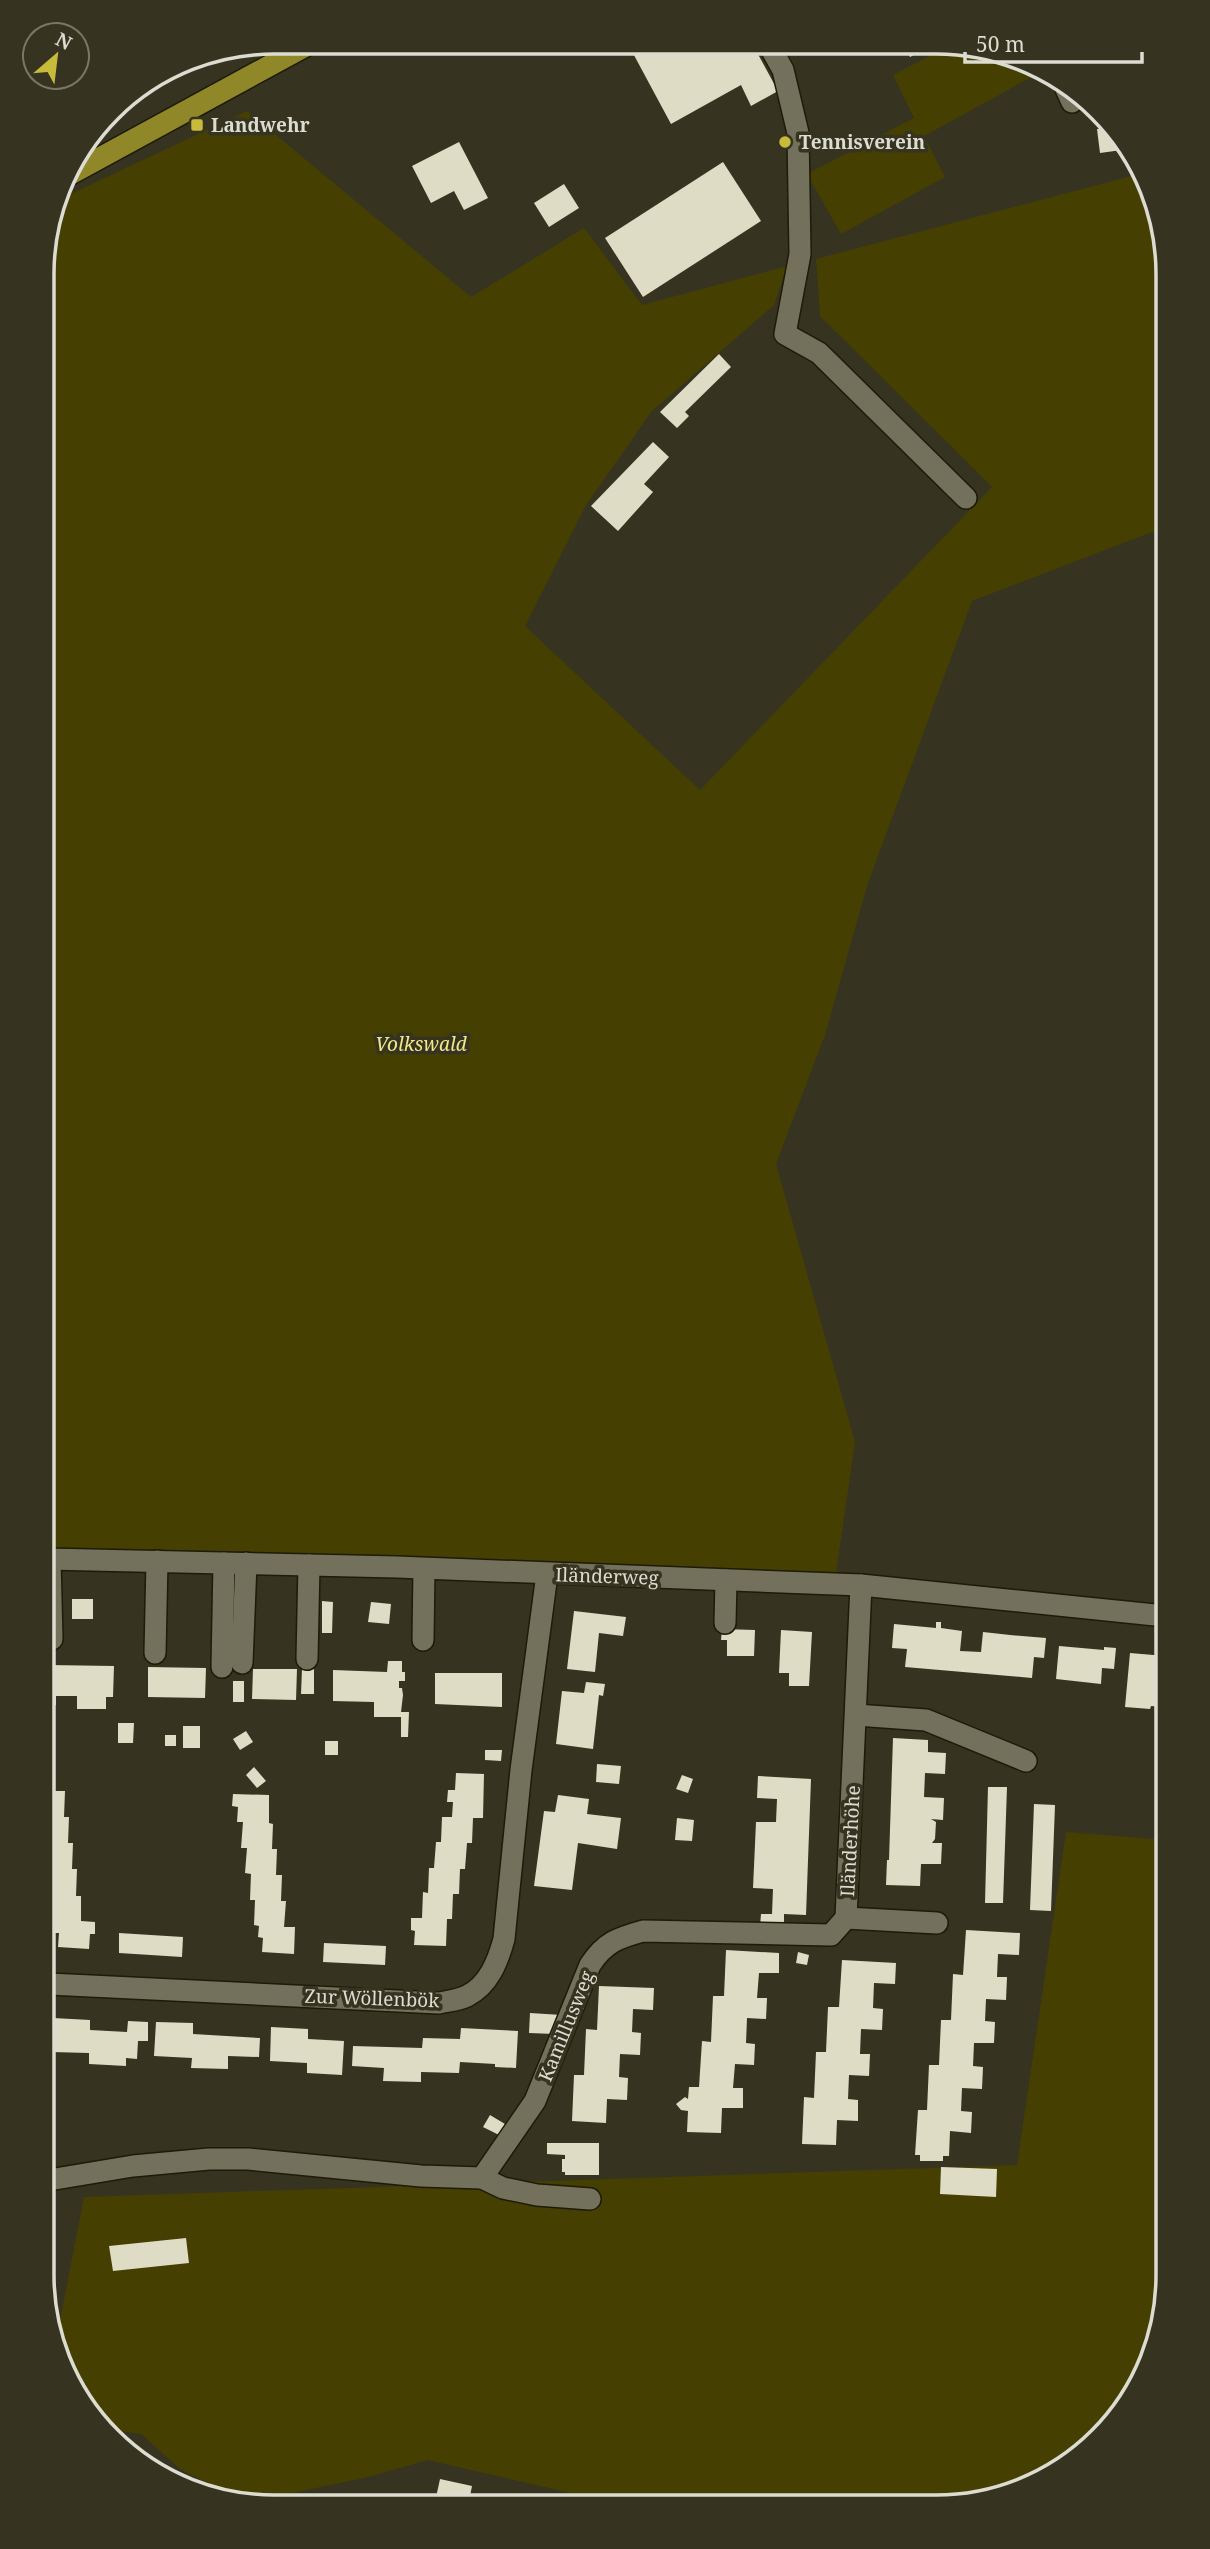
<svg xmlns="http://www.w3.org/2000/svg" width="1210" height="2549" font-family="'Noto Serif',serif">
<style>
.green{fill:#453f02}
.building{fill:#dedcc5}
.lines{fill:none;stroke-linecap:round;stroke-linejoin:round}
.minor-casing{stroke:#1d1b09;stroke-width:24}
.major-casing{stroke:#1d1b09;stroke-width:24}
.minor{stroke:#73715c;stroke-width:21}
.major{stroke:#8f8728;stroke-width:21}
.poi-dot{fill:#c8bb3b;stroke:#363421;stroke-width:2.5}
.labels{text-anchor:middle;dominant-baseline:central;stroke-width:7;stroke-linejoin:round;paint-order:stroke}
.poi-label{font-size:19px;font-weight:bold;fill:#dddcd1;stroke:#363421;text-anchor:start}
.park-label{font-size:19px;font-style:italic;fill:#f1e88a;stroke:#363421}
.street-label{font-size:19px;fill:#dddcd1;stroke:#363421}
.rim{fill:none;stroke:#dddcd1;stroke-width:3.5}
</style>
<rect width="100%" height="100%" fill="#363421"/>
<g class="green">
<path d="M949,46H980L1037,74L924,136L945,177L841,234L807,174L914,118L893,75Z"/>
<path d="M247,111L471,297L584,228L642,305L787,266L774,305L652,411L586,505L525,626L700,790L992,487L820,316L816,259L1143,173L1160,214L1161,532H1152L972,601L867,886L825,1035L776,1164L855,1442L835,1580L47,1557L43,259L58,200Z"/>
<path d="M1066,1832L1166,1840L1167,2192L1159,2219L1167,2228V2290L1150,2363L1120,2416L1065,2468L996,2499L592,2501L570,2493L428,2460L368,2477L246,2503L180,2469L141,2434L109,2429L107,2433L81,2403L55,2346L84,2197L1017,2165Z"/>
</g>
<g class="building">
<path d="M628,44L753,45L778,91L751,106L741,85L671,124Z"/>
<path d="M904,46H931L910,57Z"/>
<path d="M200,57L162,79L160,75L186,60Z"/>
<path d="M1111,127L1129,149L1100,153L1097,129Z"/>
<path d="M459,142L488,198L464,210L454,191L431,203L412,166Z"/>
<path d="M723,162L761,221L643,297L605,238Z"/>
<path d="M564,184L579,208L549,227L534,203Z"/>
<path d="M719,354L731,367L685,412L689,416L677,428L660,412Z"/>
<path d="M653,442L669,457L644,484L653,492L618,531L591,506Z"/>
<rect x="72" y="1599" width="21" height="20"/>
<path d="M322,1601L333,1602L332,1633H322Z"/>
<path d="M371,1602L391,1604L389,1624L368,1622Z"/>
<path d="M574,1611L626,1617L623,1636L599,1633L595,1672L567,1669Z"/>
<path d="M936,1622H941V1628L962,1631L960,1651L981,1652L983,1632L1010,1635L1046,1638L1044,1658L1034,1657L1032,1678L905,1667L907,1649L892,1648L894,1624L936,1628Z"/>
<path d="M722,1629L755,1630L754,1656H727V1640H721Z"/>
<path d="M781,1630L812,1632L809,1686H789V1673H779Z"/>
<path d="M1059,1646L1104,1650V1647L1116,1648L1114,1669L1102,1668L1101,1684L1056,1679Z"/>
<path d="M1130,1653L1165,1656V1707L1151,1706L1150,1709L1125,1707Z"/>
<path d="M388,1661H402V1672H405V1681H399V1688H402L403,1695L401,1712H409L408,1737H401V1717H374V1702L333,1701V1670L387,1672Z"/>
<path d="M48,1665L114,1666L113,1697H106V1709H77V1696H56V1705H48Z"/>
<path d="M148,1667L206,1668L205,1698L148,1697Z"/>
<path d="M253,1669H297L296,1700L252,1699Z"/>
<path d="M302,1669H314V1694H301Z"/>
<path d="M435,1673H502V1707L435,1704Z"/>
<rect x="233" y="1681" width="11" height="21"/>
<path d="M586,1682L605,1684L603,1696L599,1695L593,1749L556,1744L562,1691L584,1693Z"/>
<path d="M118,1723H134L133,1743H118Z"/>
<rect x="183" y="1726" width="17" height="22"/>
<path d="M246,1731L253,1742L240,1750L233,1739Z"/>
<rect x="165" y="1735" width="11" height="11"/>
<path d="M893,1738L928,1740V1752L946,1753L945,1774L925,1773L924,1797L944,1798L943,1820L931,1819L936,1822L935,1839L932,1843H942L941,1864H921L920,1886L886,1885L887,1860H889Z"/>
<rect x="325" y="1741" width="13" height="14"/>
<path d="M485,1750H502L501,1761L485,1760Z"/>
<path d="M597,1764L621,1766L619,1784L596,1782Z"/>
<path d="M254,1767L266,1781L257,1788L246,1775Z"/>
<path d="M456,1773L484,1774L483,1818H473L472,1843H467L465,1869H460L459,1894H453L452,1919H447L446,1946L414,1945L415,1931L411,1930V1918H422L423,1892L428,1893L429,1868H434L436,1842H441L442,1817H452L453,1802H447L448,1790H455Z"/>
<path d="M682,1775L693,1779L688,1793L676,1789Z"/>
<path d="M758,1776L811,1779L806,1915L784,1914V1927L760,1926L761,1914H772L773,1889L753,1888L756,1822H776L777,1799L757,1798Z"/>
<path d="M988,1787H1007L1003,1903H985Z"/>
<path d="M48,1791H65L64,1817H69L68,1843H73L72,1869H77L76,1896H81V1921L95,1922V1934H90L89,1949L58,1947L59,1933H54V1920H50L51,1894H48Z"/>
<path d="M233,1794L269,1795V1823L273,1824L272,1849H277L276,1875H282L281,1901H286L284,1927H295L294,1954L262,1952L263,1938L258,1937L259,1926L254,1925L255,1900H250L251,1874L245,1873L247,1848H241L243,1822H237L238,1807L232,1806Z"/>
<path d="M558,1795L589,1799L587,1814L621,1818L617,1849L578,1843L572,1890L534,1886L544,1811L555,1812Z"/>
<path d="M1034,1804L1055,1805L1051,1911L1030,1910Z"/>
<path d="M677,1818L694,1820L692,1841L675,1840Z"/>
<path d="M966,1930L1020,1933L1019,1955L998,1954L997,1977H1007L1006,2000L986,1999L985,2021L995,2022L994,2043H974L973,2066L983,2067L982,2089L962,2088L961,2111L972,2112L971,2133L950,2131L949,2156H943V2161H920V2155H915L918,2110H927L929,2065H939L941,2020H951L953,1974L963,1975Z"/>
<path d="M119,1933L183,1937L182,1957L119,1953Z"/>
<path d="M324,1943L386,1946L385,1965L323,1962Z"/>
<path d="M726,1950L779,1953V1973H759L757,1998H767L766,2019L747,2018L746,2043L755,2044L754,2065L735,2064L733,2088H743V2108H722L721,2133L687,2132L688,2111L681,2110L676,2104L685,2097L688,2099L689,2087H699L702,2041L711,2042L713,1996H724Z"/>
<path d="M798,1952L809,1955L807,1965L796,1963Z"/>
<path d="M842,1960L896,1963L895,1984L874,1983L873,2008L883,2009L882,2030L861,2029L860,2054H870L869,2076L849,2075L848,2099L858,2100V2121L837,2120L836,2145L802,2144L804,2097L814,2098L816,2052H826L828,2007H839Z"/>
<path d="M599,1986L654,1988L653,2010L633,2009L632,2032L641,2033L640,2055L620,2054L619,2077L628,2078L627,2100L607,2099L606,2123L572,2121L574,2075H584L586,2029L597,2030Z"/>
<path d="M530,2013L562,2015L554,2034L529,2033Z"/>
<path d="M53,2018L90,2020V2030L127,2032L128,2021L148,2022V2041H138L137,2059L126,2058V2066L89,2064V2053L52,2052V2039H49V2019Z"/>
<path d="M156,2022L193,2023V2034L260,2038L259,2057L228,2056V2069L191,2068L192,2058L154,2056Z"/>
<path d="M271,2027L308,2029V2039L344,2041L342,2075L307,2073V2063L270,2061Z"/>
<path d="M461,2028L518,2031L516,2068L495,2067V2064L460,2062L459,2073L421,2072V2082L383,2081L384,2068L352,2066L353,2046L422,2048L423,2038L460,2039Z"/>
<path d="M490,2115L505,2124L499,2135L483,2127Z"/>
<path d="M547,2143H599V2175H565V2172H562V2159H565V2155L547,2154Z"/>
<path d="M941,2167L997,2169L996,2197L940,2194Z"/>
<path d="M186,2238L189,2263L113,2271L109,2246Z"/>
<path d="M440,2479L472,2486L469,2501L435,2502Z"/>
</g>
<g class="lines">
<defs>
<g id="minor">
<path d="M769,45L783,70L798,133L800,254L785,334L819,353L966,498"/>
<path d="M1066,89L1072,102"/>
<path d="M47,1559L397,1567L861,1585L1165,1616"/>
<path d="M50,1559L52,1639"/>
<path d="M725,1623L726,1580"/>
<path d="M423,1640L424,1569"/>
<path d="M155,1653L157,1561"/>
<path d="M307,1659L309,1565"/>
<path d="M242,1663L246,1563"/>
<path d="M222,1667L224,1563"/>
<path d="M856,1715L926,1720L1026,1761"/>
<path d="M846,1918L861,1585"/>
<path d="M846,1918L937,1923"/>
<path d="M49,1984L439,2003C448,2001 459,2000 467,1996C489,1985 498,1961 504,1939L521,1770L547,1574"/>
<path d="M482,2178L535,2101L590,1965C605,1942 618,1938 643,1931L831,1935L846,1918"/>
<path d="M49,2180L133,2166L209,2159H248L421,2176L482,2178L503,2188L537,2195L590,2199"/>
</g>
<path id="major" d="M65,177L313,42"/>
</defs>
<use href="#minor" class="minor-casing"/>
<use href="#major" class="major-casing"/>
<use href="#minor" class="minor"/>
<use href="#major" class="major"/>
</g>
<g class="poi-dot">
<rect x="190" y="118" width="14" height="14" rx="3.5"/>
<circle cx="785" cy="142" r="7"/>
</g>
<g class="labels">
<g class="poi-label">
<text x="211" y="125">Landwehr</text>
<text x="799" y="142">Tennisverein</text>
</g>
<g class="park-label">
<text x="421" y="1044">Volkswald</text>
</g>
<g class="street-label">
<text transform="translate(607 1576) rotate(2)">Iländerweg</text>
<text transform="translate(850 1841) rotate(-87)">Iländerhöhe</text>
<text transform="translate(372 1998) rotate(2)">Zur Wöllenbök</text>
<text transform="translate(566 2026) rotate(-68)">Kamillusweg</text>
</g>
</g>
<path d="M0 0H1210V2549H0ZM274 54H936A220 220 0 0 1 1156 274V2275A220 220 0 0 1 936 2495H274A220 220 0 0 1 54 2275V274A220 220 0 0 1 274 54Z" fill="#363421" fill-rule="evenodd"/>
<path class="rim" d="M274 54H936A220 220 0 0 1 1156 274V2275A220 220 0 0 1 936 2495H274A220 220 0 0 1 54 2275V274A220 220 0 0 1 274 54Z"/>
<g transform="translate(56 56) rotate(28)"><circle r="33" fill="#363421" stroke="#797767" stroke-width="2"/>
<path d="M0-5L12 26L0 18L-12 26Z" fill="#c8bb3b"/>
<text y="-10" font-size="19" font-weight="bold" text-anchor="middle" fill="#dddcd1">N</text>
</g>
<path d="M965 52v10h177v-10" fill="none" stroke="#dddcd1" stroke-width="3.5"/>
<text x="976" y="52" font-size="21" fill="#dddcd1" stroke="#363421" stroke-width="5" paint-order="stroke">50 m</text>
</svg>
